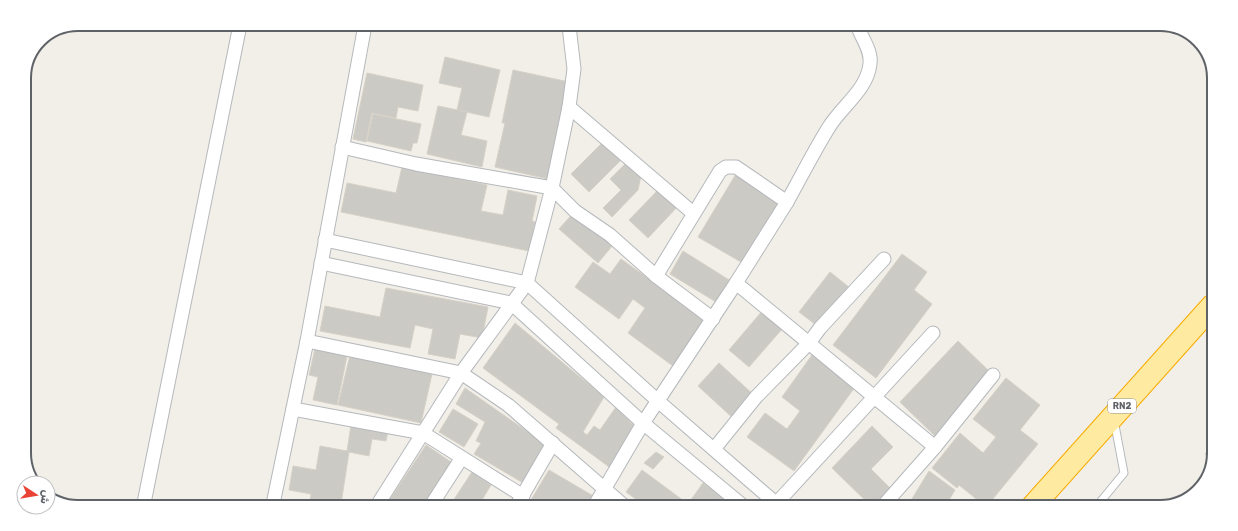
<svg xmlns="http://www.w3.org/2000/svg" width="1238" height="531" font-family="Rubik,Vazirmatn,sans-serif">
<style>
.building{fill:#cccac5;stroke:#d6d1c6}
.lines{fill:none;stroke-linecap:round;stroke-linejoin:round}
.service-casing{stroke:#b5b8bc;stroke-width:9}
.minor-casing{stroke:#b5b8bc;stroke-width:15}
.trunk-casing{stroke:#f9ab00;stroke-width:24}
.service{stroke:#fff;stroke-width:7}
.minor{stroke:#fff;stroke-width:13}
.trunk{stroke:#feeaa1;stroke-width:22}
.labels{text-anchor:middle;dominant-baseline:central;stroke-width:3;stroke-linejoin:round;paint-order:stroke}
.shield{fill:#fff;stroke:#8f9295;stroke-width:1}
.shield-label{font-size:9px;font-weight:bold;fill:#5f6368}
.rim{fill:none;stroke:#5f6368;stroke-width:2}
</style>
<rect width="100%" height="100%" fill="#f1efe8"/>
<g class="building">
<path d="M445,57L500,70L489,117L457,110L462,88L439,83Z"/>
<path d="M513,70L569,82L548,179L495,167L505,123H502Z"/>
<path d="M367,73L423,85L418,111L398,107L396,118L372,113L366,142L353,139Z"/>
<path d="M438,106L467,112L461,135L487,141L482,167L427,154Z"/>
<path d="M373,114L421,124L417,143H413L411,151L367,141Z"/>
<path d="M603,142L621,160L589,192L571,174Z"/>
<path d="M630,159L641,176L638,190L612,217L603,208L621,190L610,179Z"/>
<path d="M402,167L487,185L481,211L503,215L508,190L537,196L532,221L535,222L529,251L341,212L347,183L396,193Z"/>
<path d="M736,174L782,202L746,265L698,237Z"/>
<path d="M659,189L680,204L648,238L629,220Z"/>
<path d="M575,211L613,245L598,263L559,229Z"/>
<path d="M683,251L734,283L721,305L670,274Z"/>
<path d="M902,254L927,272L914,290L932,304L876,378L833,345Z"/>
<path d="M621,259L706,320L673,366L628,333L645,308L633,299L619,319L575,287L593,262L610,274Z"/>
<path d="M830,272L850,288L820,328L799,312Z"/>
<path d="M386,288L488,307L482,338L460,334L455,359L428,354L433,329L415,325L410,348L320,331L325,306L380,317Z"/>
<path d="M763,310L783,328L749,367L729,350Z"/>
<path d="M515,323L604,397L583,432L587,435L594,426L600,430L616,407L634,426L612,469L556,428L559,424L483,368Z"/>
<path d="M958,341L993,375L935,436L900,402Z"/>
<path d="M315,349L347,356L337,405L313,400L318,377L309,375Z"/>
<path d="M350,355L432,374L421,423L338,405Z"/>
<path d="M812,355L855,387L794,471L747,437L765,413L787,429L800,411L782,397Z"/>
<path d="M719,363L756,397L735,420L698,386Z"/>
<path d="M1006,378L1040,405L1020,430L1038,444L987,506H985L959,485L957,488L932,468L960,433L983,453L996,437L973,419Z"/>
<path d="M465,388L545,444L525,484L474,454L481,443L476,441L485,422L456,404Z"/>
<path d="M453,409L478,424L464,447L439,432Z"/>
<path d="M351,425L388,431L386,441L372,439L369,456L349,452L341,504H310L311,494L289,490L293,466L316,470L320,446L347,451Z"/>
<path d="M872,426L893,447L871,469L893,491L879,506H871L832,468Z"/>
<path d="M426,445L454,464L428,504L425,502L423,504H387Z"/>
<path d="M1210,448V459L1205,454Z"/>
<path d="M656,452L664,457L653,469L644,463Z"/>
<path d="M1210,461V469L1205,466Z"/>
<path d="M549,470L595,497L590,505H528Z"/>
<path d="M642,470L688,504L703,483L734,505H644L626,492Z"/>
<path d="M929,471L955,490L946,505L947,506H927L910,502Z"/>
<path d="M472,472L491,485L479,505L451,504Z"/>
<path d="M892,502L899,504L902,506H890Z"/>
</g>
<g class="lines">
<defs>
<g id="service">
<path d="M1102,500L1109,507"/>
<path d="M1096,507L1124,473L1114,420"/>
</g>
<g id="minor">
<path d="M569,107L693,213"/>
<path d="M342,147L416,164L552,188L575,211L610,235L656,276L713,319"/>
<path d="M787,202C801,177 814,151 829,127C842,106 867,90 870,64C872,51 862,39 858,27"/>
<path d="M325,240L527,283L658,401L779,506"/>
<path d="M321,263L511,303L643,423L742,505"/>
<path d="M736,283L935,447"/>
<path d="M307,341L461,373L508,405L623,505"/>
<path d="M293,409L423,433L523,496"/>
<path d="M714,449L756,397L809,343L820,328L884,259"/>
<path d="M144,503L240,25"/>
<path d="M273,504L307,341L365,25"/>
<path d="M378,504L461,373L527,283L552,188L569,107L574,69L569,26"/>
<path d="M432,504L461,459"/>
<path d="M517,505L553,443"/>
<path d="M595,505L643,423L736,283L787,202L736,167H726L720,171L656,276"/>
<path d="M774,506L933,333"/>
<path d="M883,506L935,447L993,375"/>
</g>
<path id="trunk" d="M1032,507L1212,306"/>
</defs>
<use href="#service" class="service-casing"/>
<use href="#minor" class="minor-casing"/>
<use href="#trunk" class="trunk-casing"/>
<use href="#service" class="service"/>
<use href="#minor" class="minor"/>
<use href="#trunk" class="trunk"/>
</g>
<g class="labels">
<rect class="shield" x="1108" y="399" width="28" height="14" rx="3"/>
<g class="shield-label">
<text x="1122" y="406">RN2</text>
</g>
</g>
<path d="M0 0H1238V531H0ZM78 31H1160A47 47 0 0 1 1207 78V453A47 47 0 0 1 1160 500H78A47 47 0 0 1 31 453V78A47 47 0 0 1 78 31Z" fill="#fff" fill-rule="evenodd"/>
<path class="rim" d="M78 31H1160A47 47 0 0 1 1207 78V453A47 47 0 0 1 1160 500H78A47 47 0 0 1 31 453V78A47 47 0 0 1 78 31Z"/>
<g transform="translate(36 495) rotate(102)"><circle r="19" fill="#ffffff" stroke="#bfc1c3"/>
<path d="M0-3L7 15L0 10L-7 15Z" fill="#ea4335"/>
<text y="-6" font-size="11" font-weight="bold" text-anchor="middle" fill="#5f6368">ش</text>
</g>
</svg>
